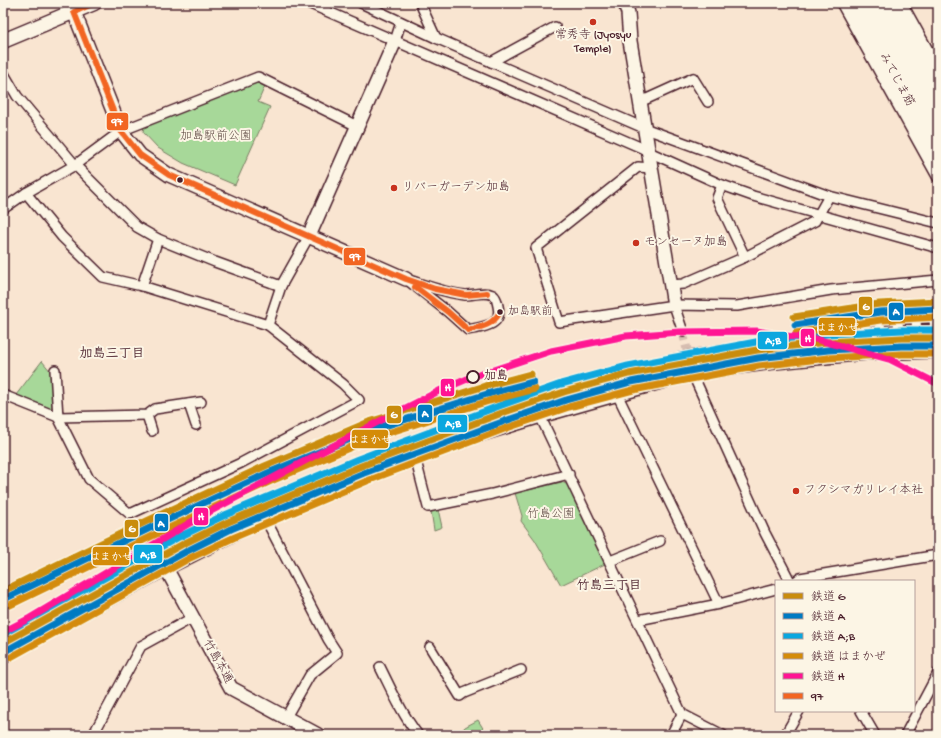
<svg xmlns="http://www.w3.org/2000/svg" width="941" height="738" font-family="'Gochi Hand','Klee One',sans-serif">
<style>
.green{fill:#a7d899;stroke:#787c62}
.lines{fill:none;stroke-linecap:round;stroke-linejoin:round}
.street-tunnel{stroke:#d6bdb0;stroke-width:9;stroke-dasharray:9 4.5;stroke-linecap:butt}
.street-casing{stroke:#4a1f2b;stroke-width:12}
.secondary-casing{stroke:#4a1f2b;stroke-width:16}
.primary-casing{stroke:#4a1f2b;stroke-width:17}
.highway-casing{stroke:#4a1f2b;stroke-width:19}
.street{stroke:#fcf5e5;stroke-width:9}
.secondary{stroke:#fcf5e5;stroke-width:13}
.primary{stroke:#fcf5e5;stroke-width:14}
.highway{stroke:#fcf5e5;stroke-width:16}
.rail-casing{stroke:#4a1f2b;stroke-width:4.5}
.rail{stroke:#fcf5e5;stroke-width:3;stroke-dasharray:9;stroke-linecap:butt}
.bus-1-casing{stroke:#fcf5e5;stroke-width:9}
.bus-1{stroke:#f26522;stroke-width:6}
.rail-1-casing{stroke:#fcf5e5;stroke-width:10}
.rail-2-casing{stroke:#fcf5e5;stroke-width:10}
.rail-3-casing{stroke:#fcf5e5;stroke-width:10}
.rail-4-casing{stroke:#fcf5e5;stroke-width:10}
.rail-5-casing{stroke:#fcf5e5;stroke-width:10}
.rail-1{stroke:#c98c0d;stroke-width:7}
.rail-2{stroke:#007ac2;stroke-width:7}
.rail-3{stroke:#0ba7df;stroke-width:7}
.rail-4{stroke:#d48b09;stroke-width:7}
.rail-5{stroke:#ff1493;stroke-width:7}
.poi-dot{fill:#c8321e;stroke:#fcf5e5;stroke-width:1.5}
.bus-dot{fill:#4a1f2b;stroke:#fcf5e5;stroke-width:1.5}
.stop-dot{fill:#fcf5e5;stroke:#4a1f2b;stroke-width:2}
.labels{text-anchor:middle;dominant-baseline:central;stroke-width:4;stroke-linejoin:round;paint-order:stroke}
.bus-label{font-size:11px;fill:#4a1f2b;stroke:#fcf5e5;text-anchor:start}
.poi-label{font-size:12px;fill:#4a1f2b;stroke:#fcf5e5;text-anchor:start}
.street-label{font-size:12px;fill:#4a1f2b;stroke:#fcf5e5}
.park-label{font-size:12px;fill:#614d46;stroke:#fcf5e5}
.stop-label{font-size:12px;font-weight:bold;fill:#4a1f2b;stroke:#fcf5e5;text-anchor:start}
.neighbourhood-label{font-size:13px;font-weight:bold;fill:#4a1f2b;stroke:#fcf5e5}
.line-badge{stroke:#fcf5e5;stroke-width:1.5}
.badge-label{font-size:11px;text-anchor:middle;font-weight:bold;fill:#fff}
</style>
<rect width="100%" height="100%" fill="#f9e5d1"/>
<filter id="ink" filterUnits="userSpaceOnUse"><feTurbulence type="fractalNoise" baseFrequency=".025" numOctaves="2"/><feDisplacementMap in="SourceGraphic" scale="8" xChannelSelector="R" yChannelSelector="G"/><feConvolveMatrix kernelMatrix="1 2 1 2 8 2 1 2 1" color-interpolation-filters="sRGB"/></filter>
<g filter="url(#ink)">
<g class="green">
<path d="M252,83H258L265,86L258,102L270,107L235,185L183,163L158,148L143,132L144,126Z"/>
<path d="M42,361L51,372L52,410L16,395Z"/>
<path d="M562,482L568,485L605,564L561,585L535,540L521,521L522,516L515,493Z"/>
<path d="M438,509L442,527L434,530L431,511Z"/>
<path d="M478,720L487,735H457L465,727Z"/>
</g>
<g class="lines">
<path class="street-tunnel" d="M683,332L691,367"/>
<defs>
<g id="street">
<path d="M67,3L74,12"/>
<path d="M308,3L642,148L649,152L722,185L753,196L938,248"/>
<path d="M361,3L436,38L644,128L829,196L938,223"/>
<path d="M420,3L436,38"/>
<path d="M841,3L938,178"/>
<path d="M902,3L938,68"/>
<path d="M395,41L401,22"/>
<path d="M491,62L555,27"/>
<path d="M3,72L17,96L75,165L137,227L158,239L215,262L281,286"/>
<path d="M640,102L693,78L708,102"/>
<path d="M651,168L638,167L536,248L559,322L674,305L737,306L831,290L938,280"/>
<path d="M722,185L717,198L745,257"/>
<path d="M26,193L62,237L103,277L142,286L268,325"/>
<path d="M3,209L26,193L75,165L121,131L258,77L357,126"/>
<path d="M406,279C425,285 445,293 465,295C474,295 485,291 493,295C497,298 497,302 498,306C503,326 482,327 468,330L448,312Z"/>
<path d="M671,285L683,284L745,257L815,221L829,196"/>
<path d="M142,286L158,239"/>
<path d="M674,305L683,332"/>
<path d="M691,367L693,375L765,533L790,581"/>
<path d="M55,370L58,417L147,415L155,409L201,402"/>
<path d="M3,395L58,417L89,479L130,514L241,463L359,400L343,384L268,325L281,286L309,236"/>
<path d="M618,396L719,604"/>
<path d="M189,404L196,425"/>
<path d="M147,415L152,431"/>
<path d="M541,418L682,714L723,735"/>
<path d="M415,457L428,507L492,494L569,474"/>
<path d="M266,520L328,639L337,653L310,675L286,717"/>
<path d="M610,561L660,541"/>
<path d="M796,581L800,578L938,555"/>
<path d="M638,620L719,604L776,589"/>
<path d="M430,647L460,696L464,693L521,670"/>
<path d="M3,659L167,570L266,520L415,457L541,418L693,375L766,365L866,355L938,353"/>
<path d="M380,667C392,691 402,714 418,735"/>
<path d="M861,711L875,735"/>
<path d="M93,735L141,646L192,618"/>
<path d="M671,735L682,714"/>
<path d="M785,735L799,711"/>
<path d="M905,735L938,673"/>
</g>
<g id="secondary">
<path d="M625,3L628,13L630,41L674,305"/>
<path d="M74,12L121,131L140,155L169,175L406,279"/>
<path d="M309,236L395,41"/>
<path d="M167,570L231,688L318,735"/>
</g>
<g id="primary">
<path d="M853,3L938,157"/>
<path d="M893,3L938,82"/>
<path d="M3,41L94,3"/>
</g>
<g id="highway">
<path d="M865,3L938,133"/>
<path d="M881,3L938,104"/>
</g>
</defs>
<use href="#street" class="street-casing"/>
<use href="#secondary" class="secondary-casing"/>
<use href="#primary" class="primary-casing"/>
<use href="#highway" class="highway-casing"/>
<use href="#street" class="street"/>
<use href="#secondary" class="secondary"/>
<use href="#primary" class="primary"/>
<use href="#highway" class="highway"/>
<defs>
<g id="rail">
<path d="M375,461L504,405L642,362L692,351L836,329L938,323"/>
<path d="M3,599L13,593"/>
</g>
</defs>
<use href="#rail" class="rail-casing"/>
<use href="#rail" class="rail"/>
<defs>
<g id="bus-1">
<path d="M94,3L74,12L121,131L140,155L169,175L406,279L435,289L466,295L487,293"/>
<path d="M415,287L448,312L468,330C482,327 493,325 500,312"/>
</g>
</defs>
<use href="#bus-1" class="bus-1-casing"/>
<use href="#bus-1" class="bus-1"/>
<defs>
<g id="rail-1">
<path d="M794,317L879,304L938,301"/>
<path d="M3,591L147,521L265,466L369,422L485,386L531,374"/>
<path d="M3,643L183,544L228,522L361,466L502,413L564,392L629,374L757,350L827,342L902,338H938"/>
</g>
<g id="rail-2">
<path d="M795,325L880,312L938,309"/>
<path d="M6,598L150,528L268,473L372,430L487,394L533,382"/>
<path d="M7,650L187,551L231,529L364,473L505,421L566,400L631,382L758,358L828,350L902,346H938"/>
</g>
<path id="rail-3" d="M3,634L179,537L225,515L358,459L499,406L561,384L628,366L756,342L827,334L902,330H938"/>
<g id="rail-4">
<path d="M796,333L881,320L938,317"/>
<path d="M10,605L154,535L271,481L375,437L489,401L535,389"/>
<path d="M11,657L190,558L235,537L367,481L507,428L569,407L633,390L759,366L828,358L902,354H938"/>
</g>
<path id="rail-5" d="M3,632L30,618L198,518L376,423L439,391L472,377L551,351L626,336L680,332L757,331L784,336L812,338L889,359L938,384"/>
</defs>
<use href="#rail-1" class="rail-1-casing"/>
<use href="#rail-2" class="rail-2-casing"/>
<use href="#rail-3" class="rail-3-casing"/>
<use href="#rail-4" class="rail-4-casing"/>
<use href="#rail-5" class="rail-5-casing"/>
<use href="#rail-1" class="rail-1"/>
<use href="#rail-2" class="rail-2"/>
<use href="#rail-3" class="rail-3"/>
<use href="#rail-4" class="rail-4"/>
<use href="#rail-5" class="rail-5"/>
</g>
</g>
<g class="poi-dot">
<circle cx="593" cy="22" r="4"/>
<circle cx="394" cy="188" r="4"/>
<circle cx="636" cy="243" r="4"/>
<circle cx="796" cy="491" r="4"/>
</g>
<g class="bus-dot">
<circle cx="180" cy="180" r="3.5"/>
<circle cx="500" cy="312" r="3.5"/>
</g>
<circle class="stop-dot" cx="473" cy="377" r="6"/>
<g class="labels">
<g class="bus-label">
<text x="508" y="312">加島駅前</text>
</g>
<g class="poi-label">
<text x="593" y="36" text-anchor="middle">常秀寺 (Jyosyu<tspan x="593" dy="14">Temple)</tspan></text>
<text x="402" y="188">リバーガーデン加島</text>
<text x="644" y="243">モンセーヌ加島</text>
<text x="804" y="491">フクシマガリレイ本社</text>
</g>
<g class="street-label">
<text transform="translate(896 80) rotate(61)">みてじま筋</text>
<text transform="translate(217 662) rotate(61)">竹島本通</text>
</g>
<g class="park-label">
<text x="216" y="137">加島駅前公園</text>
<text x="551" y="515">竹島公園</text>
</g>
<g class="stop-label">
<text x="484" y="377">加島</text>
</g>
<g class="neighbourhood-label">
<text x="112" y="354">加島三丁目</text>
<text x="609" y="586">竹島三丁目</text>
</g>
</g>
<g class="line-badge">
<rect x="106" y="112" width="23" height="19" rx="4" fill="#f26522"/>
<rect x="343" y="247" width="23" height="19" rx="4" fill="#f26522"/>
<rect x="858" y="296" width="15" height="20" rx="4" fill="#c98c0d"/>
<rect x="888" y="302" width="16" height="19" rx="4" fill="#007ac2"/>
<rect x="818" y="317" width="38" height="19" rx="4" fill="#d48b09"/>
<rect x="800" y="328" width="15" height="19" rx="4" fill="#ff1493"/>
<rect x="757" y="331" width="31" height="19" rx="4" fill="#0ba7df"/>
<rect x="440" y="378" width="15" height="19" rx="4" fill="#ff1493"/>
<rect x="417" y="404" width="16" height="19" rx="4" fill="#007ac2"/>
<rect x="386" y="405" width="16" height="19" rx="4" fill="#c98c0d"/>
<rect x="437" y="414" width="31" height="19" rx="4" fill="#0ba7df"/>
<rect x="351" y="429" width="38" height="20" rx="4" fill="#d48b09"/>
<rect x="193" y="507" width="16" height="19" rx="4" fill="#ff1493"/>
<rect x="154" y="513" width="15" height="19" rx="4" fill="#007ac2"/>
<rect x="124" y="519" width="15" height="19" rx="4" fill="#c98c0d"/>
<rect x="133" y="544" width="30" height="20" rx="4" fill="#0ba7df"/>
<rect x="92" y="546" width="38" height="20" rx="4" fill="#d48b09"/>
</g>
<g class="badge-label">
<text x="117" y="125">97</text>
<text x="355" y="260">97</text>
<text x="866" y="310">G</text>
<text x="896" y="315">A</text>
<text x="837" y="331">はまかぜ</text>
<text x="808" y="342">H</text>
<text x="773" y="344">A;B</text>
<text x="448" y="391">H</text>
<text x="425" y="417">A</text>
<text x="394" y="418">G</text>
<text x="453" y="427">A;B</text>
<text x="370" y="443">はまかぜ</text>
<text x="201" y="520">H</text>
<text x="161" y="527">A</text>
<text x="132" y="532">G</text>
<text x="148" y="558">A;B</text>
<text x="111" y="560">はまかぜ</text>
</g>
<rect width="941" height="738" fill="none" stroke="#fcf5e5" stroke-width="16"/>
<rect x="8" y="8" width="925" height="722" fill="none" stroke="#4a1f2b" stroke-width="1.5" filter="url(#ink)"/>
<rect x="775" y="580" width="140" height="132" fill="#fcf5e5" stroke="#b59f9b"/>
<rect x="783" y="593" width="20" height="6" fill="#c98c0d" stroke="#b59f9b"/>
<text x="811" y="600" font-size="12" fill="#4a1f2b">鉄道 G</text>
<rect x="783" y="613" width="20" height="6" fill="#007ac2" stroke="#b59f9b"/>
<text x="811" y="620" font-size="12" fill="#4a1f2b">鉄道 A</text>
<rect x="783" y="633" width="20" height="6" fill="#0ba7df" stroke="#b59f9b"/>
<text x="811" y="640" font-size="12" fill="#4a1f2b">鉄道 A;B</text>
<rect x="783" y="653" width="20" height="6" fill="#d48b09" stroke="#b59f9b"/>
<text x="811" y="660" font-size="12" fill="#4a1f2b">鉄道 はまかぜ</text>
<rect x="783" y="673" width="20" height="6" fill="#ff1493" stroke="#b59f9b"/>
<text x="811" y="680" font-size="12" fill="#4a1f2b">鉄道 H</text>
<rect x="783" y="693" width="20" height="6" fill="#f26522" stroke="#b59f9b"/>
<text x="811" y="700" font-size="12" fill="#4a1f2b">97</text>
</svg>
